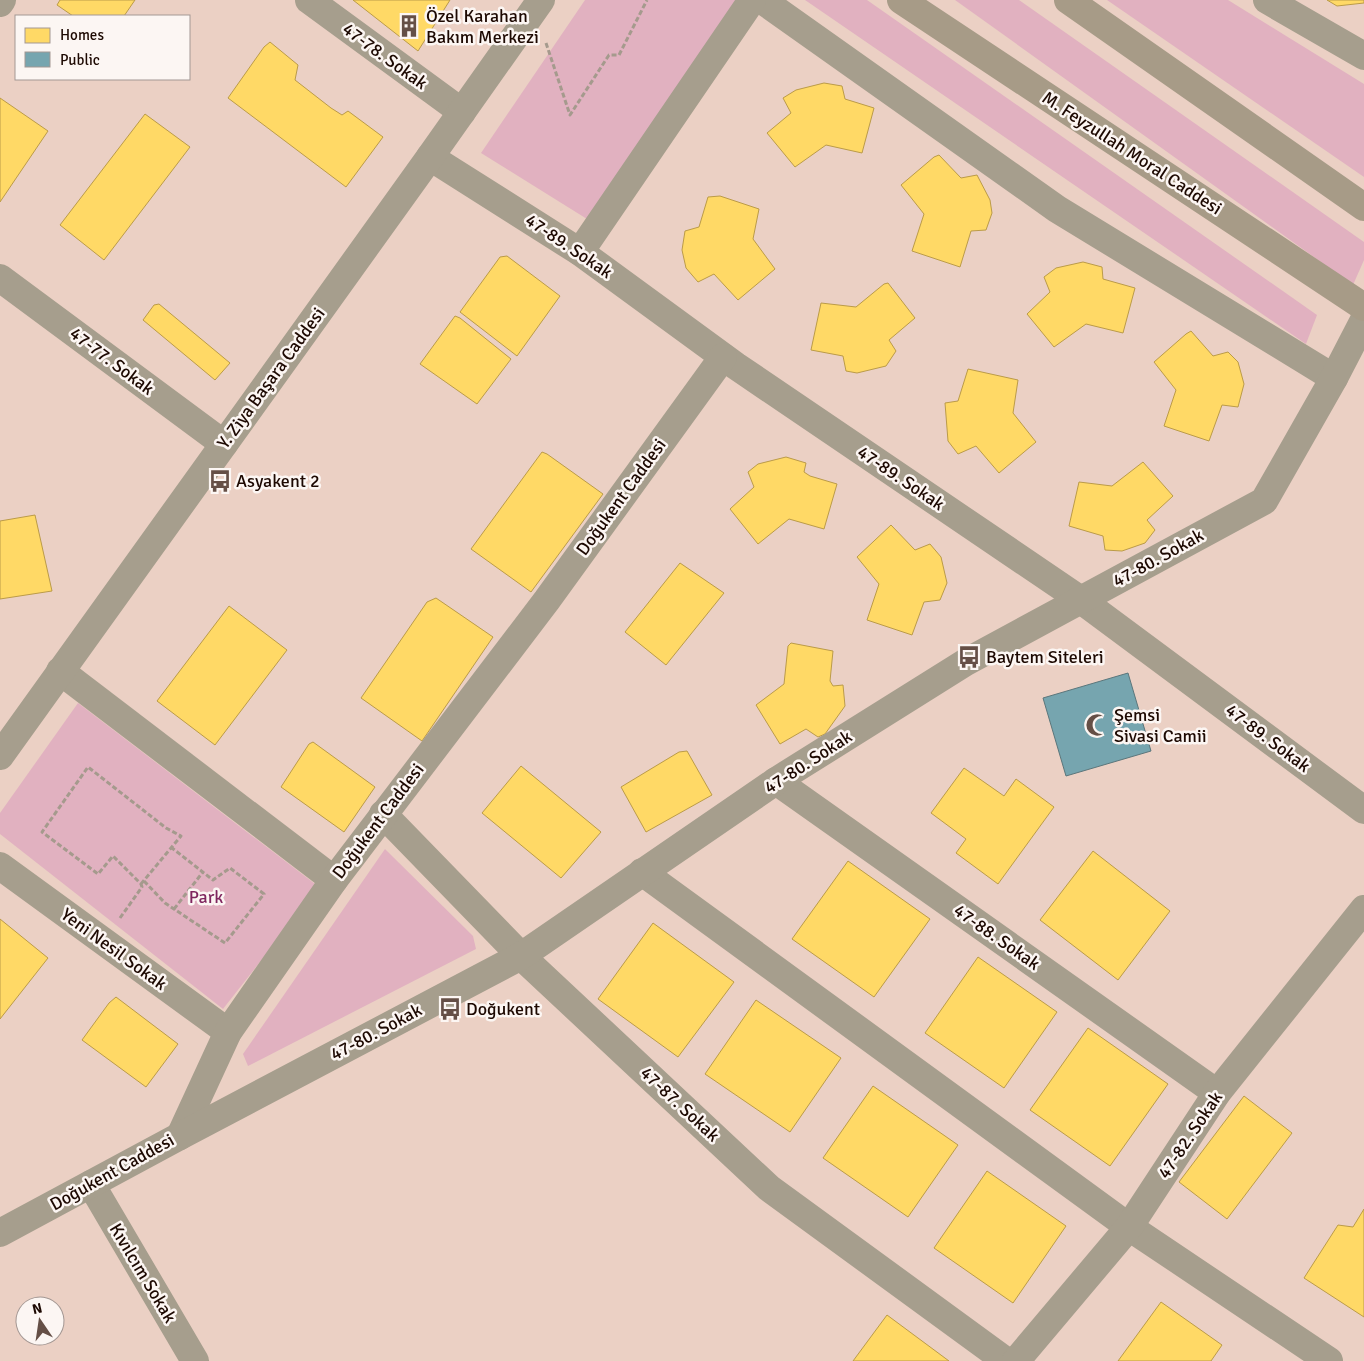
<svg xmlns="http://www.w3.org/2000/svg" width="1364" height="1361" font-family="Signika,sans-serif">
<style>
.green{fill:#e1b1c0}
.homes{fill:#ffd966;stroke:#bb9b48}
.public{fill:#76a5af;stroke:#5b767b}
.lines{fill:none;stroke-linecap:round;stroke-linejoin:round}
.path{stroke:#a59a8d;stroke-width:3;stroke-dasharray:5 2.5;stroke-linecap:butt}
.minor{stroke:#a69e8d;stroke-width:28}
.secondary{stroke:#a79b87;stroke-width:28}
.labels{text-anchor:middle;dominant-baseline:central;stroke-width:5;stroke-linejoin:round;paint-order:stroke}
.poi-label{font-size:18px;fill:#1d0902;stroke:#fcf6f3;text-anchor:start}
.street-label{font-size:18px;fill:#1d0902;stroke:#fcf6f3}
.park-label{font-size:18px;fill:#7f265f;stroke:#fcf6f3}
</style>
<rect width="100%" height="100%" fill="#ebd0c4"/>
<g class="green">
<path d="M585,0H744L587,219L481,153Z"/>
<path d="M805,0H867L1317,315L1306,344Z"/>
<path d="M955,0H1019L1364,242V260L1353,285Z"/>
<path d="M1107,0H1228L1364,84V177Z"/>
<path d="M78,703L319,887L223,1009L0,834V813Z"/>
<path d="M385,849L473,936L476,949L248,1066L243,1054Z"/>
</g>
<g class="homes">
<path d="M60,0H135L124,16H73L57,5Z"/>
<path d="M353,0H450L418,51Z"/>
<path d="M1327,0H1364V3L1337,6Z"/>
<path d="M270,42L298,65L295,80L331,108L342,115L348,111L383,137L346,187L228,98L264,47Z"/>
<path d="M824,83L842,86L845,99L874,108L862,153L826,145L795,167L767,133L791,113L783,98L796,90Z"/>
<path d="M0,98L48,131L0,202Z"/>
<path d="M145,114L190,147L104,260L60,225Z"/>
<path d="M939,155L961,178L977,175L990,200L992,213L986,230L971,231L960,267L912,251L924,214L901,185L934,157Z"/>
<path d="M720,196L759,209L753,239L775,269L738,300L714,274L698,282L686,268L682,250L685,231L699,227L708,197Z"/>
<path d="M507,256L560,296L517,356L460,312L500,257Z"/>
<path d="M1083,262L1102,267L1103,279L1135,288L1123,333L1086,324L1054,347L1027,314L1050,292L1044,277L1056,268Z"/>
<path d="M888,283L915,318L889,340L896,351L886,366L857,373L846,371L843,356L811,350L821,303L856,307L884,284Z"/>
<path d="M159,304L230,363L215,380L143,320L154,305Z"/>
<path d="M455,316L460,318L511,359L477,404L420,364Z"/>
<path d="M1191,331L1213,356L1228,352L1238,362L1244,384L1238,407L1222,405L1209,441L1164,426L1176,390L1154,362L1186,334Z"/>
<path d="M968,369L1018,380L1013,413L1036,442L999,473L976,446L958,454L948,441L945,403L958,401Z"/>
<path d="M542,452L547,454L603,494L531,592L471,549Z"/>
<path d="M786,457L806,463L804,472L810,476L837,484L824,529L789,519L758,544L730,509L754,487L748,472L758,464Z"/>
<path d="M1143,462L1173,496L1147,520L1155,530L1145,543L1122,551L1105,550L1103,536L1069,526L1079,482L1112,486Z"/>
<path d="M35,515L52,591L0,599V521Z"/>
<path d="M891,525L915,550L930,544L941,557L947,583L940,600L924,602L912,635L867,620L879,584L857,557Z"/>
<path d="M680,563L724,593L666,665L625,632Z"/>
<path d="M436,598L493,637L422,741L361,698L427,602Z"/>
<path d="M229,606L287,650L215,745L157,701Z"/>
<path d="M791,643L833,651L830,681L833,686L843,685L845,706L825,734L818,737L806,729L780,744L756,705L784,684L788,646Z"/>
<path d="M313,742L375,787L344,832L281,787L309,744Z"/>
<path d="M687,751L712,795L646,832L621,787L679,752Z"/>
<path d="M521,766L601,832L561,878L482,813Z"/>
<path d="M964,768L1004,796L1016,779L1054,807L998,884L956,853L966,839L931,813Z"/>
<path d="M1093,851L1170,911L1118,980L1040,920Z"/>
<path d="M848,861L930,919L874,997L792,939Z"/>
<path d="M0,919L48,958L0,1019Z"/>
<path d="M653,923L734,982L678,1057L598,999Z"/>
<path d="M978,957L1057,1012L1004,1088L925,1033Z"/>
<path d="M116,997L178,1044L146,1087L82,1040L109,1003Z"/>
<path d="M756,1000L841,1058L790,1132L705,1074Z"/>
<path d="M1088,1028L1168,1084L1110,1166L1030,1110Z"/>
<path d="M873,1086L958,1145L908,1217L823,1158Z"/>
<path d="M1244,1096L1292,1133L1227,1219L1179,1182Z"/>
<path d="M987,1171L1066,1226L1013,1303L934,1248Z"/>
<path d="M1364,1209V1317L1304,1278L1338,1225L1353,1227Z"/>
<path d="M1161,1302L1222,1345L1211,1361H1118Z"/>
<path d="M887,1315L949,1361H853Z"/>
</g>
<path class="public" d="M1128,673L1151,751L1066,776L1043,698Z"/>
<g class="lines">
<g class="path">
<path d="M546,43L570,115L609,55H619L647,0"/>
<path d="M144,881L165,903L225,943L264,894L230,868L213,880L172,848"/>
<path d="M174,909L203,872"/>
<path d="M120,918L142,887L141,884L113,856L98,874L42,832L88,767L166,828L181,836L141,884"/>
</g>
<g class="minor">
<path d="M309,0L462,112"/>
<path d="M762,0L1057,209L1334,378"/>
<path d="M1267,0L1364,56"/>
<path d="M0,3L2,0"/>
<path d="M430,157L580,252L736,366L1081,600L1364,810"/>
<path d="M580,252L752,0"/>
<path d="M0,278L224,444"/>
<path d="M60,671L334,880"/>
<path d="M0,756L430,157L541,0"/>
<path d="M776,781L1217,1093"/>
<path d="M383,814L521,956L769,1188L1006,1361"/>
<path d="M0,866L228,1032"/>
<path d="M642,872L1129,1227L1329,1361"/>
<path d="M180,1136L228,1032L334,880L547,600L723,357"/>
<path d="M91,1184L195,1361"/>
<path d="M0,1233L180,1136L521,956L776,781L966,662L1264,501L1334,378L1364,320"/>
<path d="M1016,1361L1129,1227L1217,1093L1364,909"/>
</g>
<g class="secondary">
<path d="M901,0L1364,307"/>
<path d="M1068,0L1364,207"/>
</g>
</g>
<defs>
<symbol id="building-bare" viewBox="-9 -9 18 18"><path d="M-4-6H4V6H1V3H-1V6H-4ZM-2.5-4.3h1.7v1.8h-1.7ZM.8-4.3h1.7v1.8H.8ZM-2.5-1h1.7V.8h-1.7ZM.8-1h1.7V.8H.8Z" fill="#654f46" stroke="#fcf6f3" stroke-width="2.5" paint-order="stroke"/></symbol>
<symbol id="bus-bare" viewBox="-9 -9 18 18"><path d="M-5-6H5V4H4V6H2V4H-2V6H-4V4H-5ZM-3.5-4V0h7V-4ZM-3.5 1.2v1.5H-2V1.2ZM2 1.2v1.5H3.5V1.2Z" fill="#654f46" stroke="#fcf6f3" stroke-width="2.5" paint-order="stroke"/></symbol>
<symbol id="mosque-bare" viewBox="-9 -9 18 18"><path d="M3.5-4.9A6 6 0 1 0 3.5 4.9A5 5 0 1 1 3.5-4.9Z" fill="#654f46" stroke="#fcf6f3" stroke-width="2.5" paint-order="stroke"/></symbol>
</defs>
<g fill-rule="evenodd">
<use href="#building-bare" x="393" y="10" width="32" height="32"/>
<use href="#bus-bare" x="204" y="465" width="32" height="32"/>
<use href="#bus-bare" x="953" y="641" width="32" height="32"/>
<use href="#mosque-bare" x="1081" y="709" width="32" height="32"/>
<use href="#bus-bare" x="434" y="993" width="32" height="32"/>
</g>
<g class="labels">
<g class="poi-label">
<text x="426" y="16">Özel Karahan<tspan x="426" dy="21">Bakım Merkezi</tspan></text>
<text x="236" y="481">Asyakent 2</text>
<text x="986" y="657">Baytem Siteleri</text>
<text x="1114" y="715">Şemsi<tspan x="1114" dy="21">Sivasi Camii</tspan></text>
<text x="466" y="1009">Doğukent</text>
</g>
<g class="street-label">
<text transform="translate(385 56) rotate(36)">47-78. Sokak</text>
<text transform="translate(1132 153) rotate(33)">M. Feyzullah Moral Caddesi</text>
<text transform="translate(569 246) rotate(34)">47-89. Sokak</text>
<text transform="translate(112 361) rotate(37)">47-77. Sokak</text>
<text transform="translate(271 378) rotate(-54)">Y. Ziya Başara Caddesi</text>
<text transform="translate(901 478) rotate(34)">47-89. Sokak</text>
<text transform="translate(621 497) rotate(-54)">Doğukent Caddesi</text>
<text transform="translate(1158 558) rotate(-29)">47-80. Sokak</text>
<text transform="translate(1268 738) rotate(37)">47-89. Sokak</text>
<text transform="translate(808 762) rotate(-33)">47-80. Sokak</text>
<text transform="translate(378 821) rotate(-53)">Doğukent Caddesi</text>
<text transform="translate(997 937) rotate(35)">47-88. Sokak</text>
<text transform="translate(114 949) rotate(36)">Yeni Nesil Sokak</text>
<text transform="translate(376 1032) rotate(-28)">47-80. Sokak</text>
<text transform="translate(680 1104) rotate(43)">47-87. Sokak</text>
<text transform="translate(1190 1135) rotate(-56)">47-82. Sokak</text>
<text transform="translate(112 1172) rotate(-29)">Doğukent Caddesi</text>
<text transform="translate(143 1273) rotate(59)">Kıvılcım Sokak</text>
</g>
<g class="park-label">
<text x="206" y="897">Park</text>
</g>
</g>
<rect x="15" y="15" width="175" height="65" fill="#fcf6f3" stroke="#a39793"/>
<rect x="25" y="28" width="25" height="15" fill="#ffd966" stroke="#a39793"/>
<text x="60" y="40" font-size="15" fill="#1d0902">Homes</text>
<rect x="25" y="52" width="25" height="15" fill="#76a5af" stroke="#a39793"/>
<text x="60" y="65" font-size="15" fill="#1d0902">Public</text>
<g transform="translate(40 1321) rotate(347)"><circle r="24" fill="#fcf6f3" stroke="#a39793"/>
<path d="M0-4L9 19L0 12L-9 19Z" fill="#654f46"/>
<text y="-8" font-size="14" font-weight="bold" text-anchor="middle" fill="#1d0902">N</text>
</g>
</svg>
